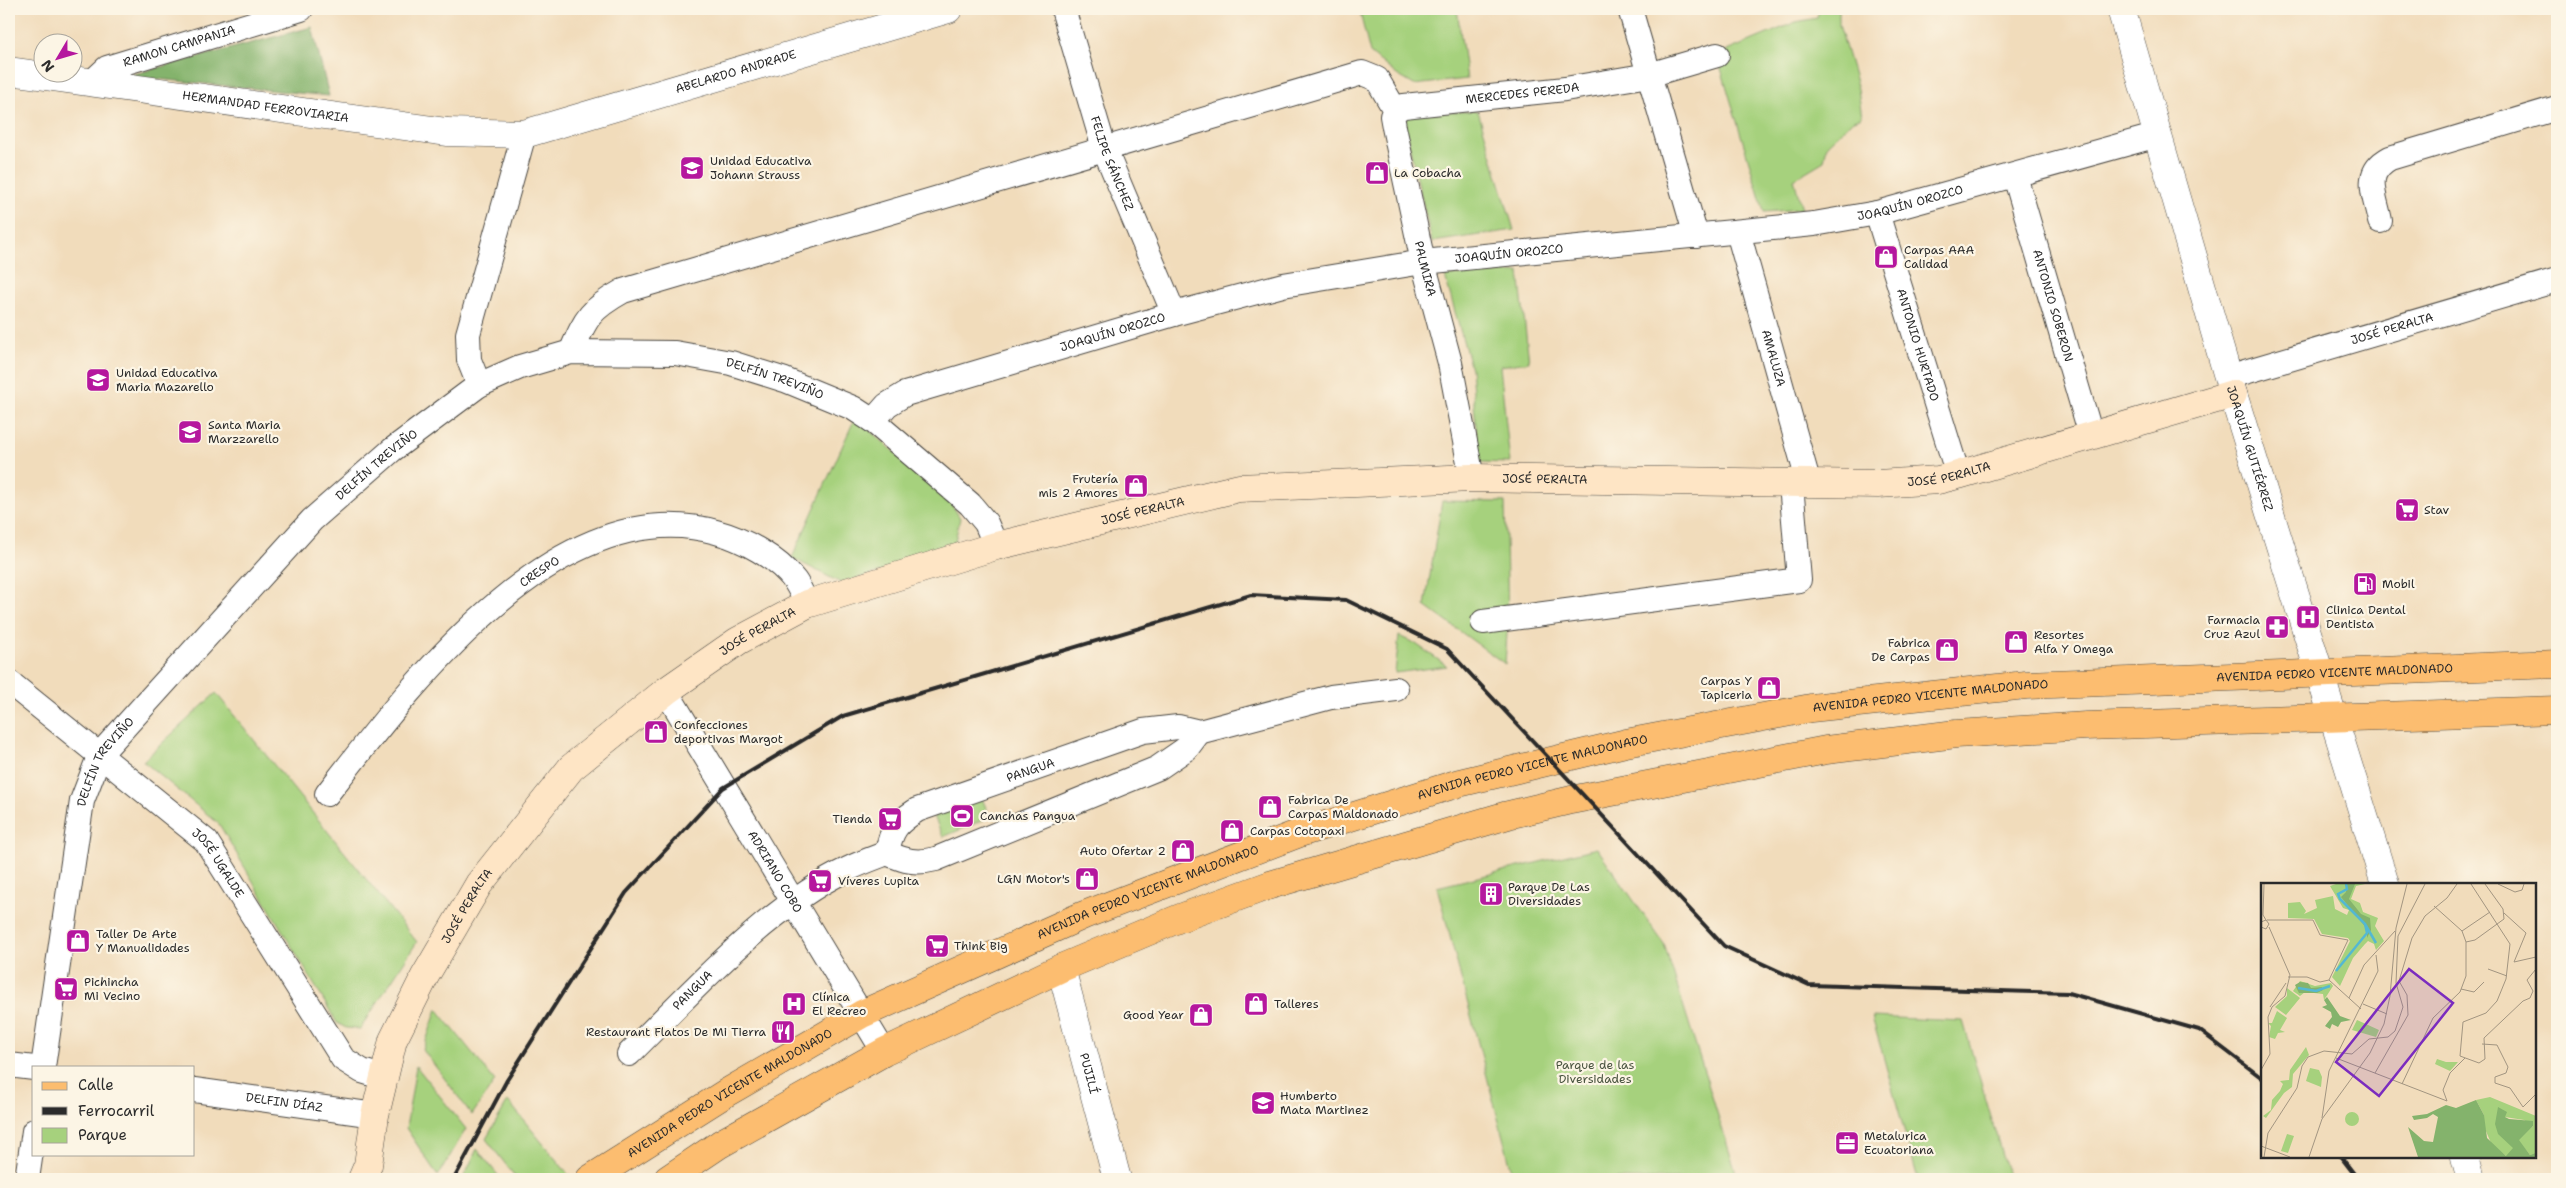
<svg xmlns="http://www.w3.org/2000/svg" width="2566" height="1188" font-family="'Shantell Sans',sans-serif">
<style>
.green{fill:#a6d17d;stroke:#687e54}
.forest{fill:#84b36c;stroke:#586f4c}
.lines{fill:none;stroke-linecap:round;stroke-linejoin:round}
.minor-casing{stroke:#494641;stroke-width:26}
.tertiary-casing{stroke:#494641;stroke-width:29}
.secondary-casing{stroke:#494641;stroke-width:29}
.primary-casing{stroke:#494641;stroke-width:29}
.minor{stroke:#fff;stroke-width:24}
.tertiary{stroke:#fff;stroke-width:28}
.secondary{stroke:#fee5c5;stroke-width:28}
.primary{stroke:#fcbd6f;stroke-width:28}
.rail{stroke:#2b2b2b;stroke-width:4}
.labels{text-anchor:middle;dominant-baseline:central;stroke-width:4.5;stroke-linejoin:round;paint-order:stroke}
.street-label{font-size:12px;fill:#2b2b2b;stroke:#fcf5e5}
.poi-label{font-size:12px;fill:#2b2b2b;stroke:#fcf5e5;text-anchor:start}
.park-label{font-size:12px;fill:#4a5440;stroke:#fcf5e5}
.inset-river{fill:none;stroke:#54b8d2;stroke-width:2.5}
.inset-road{fill:none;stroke:#a29581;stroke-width:1}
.view{fill:#7b2cbf;fill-opacity:0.15;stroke:#7b2cbf;stroke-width:2.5}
.inset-edge{fill:none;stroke:#2b2b2b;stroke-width:2.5}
</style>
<rect width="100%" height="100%" fill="#fcf5e5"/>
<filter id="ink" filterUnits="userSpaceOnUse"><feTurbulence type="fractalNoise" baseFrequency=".02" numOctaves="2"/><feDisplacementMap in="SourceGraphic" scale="10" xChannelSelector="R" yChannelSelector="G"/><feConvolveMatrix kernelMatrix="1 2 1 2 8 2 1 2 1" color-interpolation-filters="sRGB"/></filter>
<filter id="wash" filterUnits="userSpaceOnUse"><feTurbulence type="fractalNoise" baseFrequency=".0096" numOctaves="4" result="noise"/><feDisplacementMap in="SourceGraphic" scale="20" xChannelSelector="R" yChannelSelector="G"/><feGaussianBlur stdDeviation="1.12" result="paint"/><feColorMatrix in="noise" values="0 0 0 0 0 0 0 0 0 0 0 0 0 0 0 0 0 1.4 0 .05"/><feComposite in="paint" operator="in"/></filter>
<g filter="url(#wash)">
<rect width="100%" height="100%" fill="#f1dcbb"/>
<g class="green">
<path d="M1359,9H1457L1467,79L1414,85L1397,75L1370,53Z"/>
<path d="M1819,9H1839V25L1858,89L1862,117L1852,121L1827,145L1824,161L1794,179L1802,209L1764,212L1717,55L1796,22L1817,18Z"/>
<path d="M1478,111L1514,230L1432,242L1405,127L1406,118L1411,114Z"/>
<path d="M1519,272L1529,362L1500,366L1510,463L1479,462L1471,369L1445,276Z"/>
<path d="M855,418L948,498L960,518L955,541L941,555L841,583L792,558Z"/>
<path d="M1442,501L1505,502L1508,618L1505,664L1425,606Z"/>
<path d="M1399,636L1416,644L1447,666L1395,673Z"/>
<path d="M216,693L417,942L360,1029L346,1028L337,1023L219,824L143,761Z"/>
<path d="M981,796L990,817L943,837L933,814Z"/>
<path d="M1597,848L1664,944L1738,1179H1514L1437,887Z"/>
<path d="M437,1009L495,1081L472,1115L423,1050Z"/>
<path d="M1872,1017L1963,1021L2009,1179H1918Z"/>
<path d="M416,1066L466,1129L438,1176L406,1128Z"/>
<path d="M508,1101L572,1179H517L486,1139Z"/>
<path d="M477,1149L501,1179H463Z"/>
</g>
<path class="forest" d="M312,27L329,96L127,76Z"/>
</g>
<g filter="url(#ink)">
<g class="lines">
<defs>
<g id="minor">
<path id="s1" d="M1063,9L1104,148L1174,314"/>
<path d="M1630,9L1696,236"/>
<path id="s2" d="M92,82L107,68L301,9"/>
<path id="s3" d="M1395,110L1404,106L1565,89L1649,75L1717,55"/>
<path id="s4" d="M2015,176L2091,435"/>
<path id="s5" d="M1877,213L1958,475"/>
<path d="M2380,221C2375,195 2362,173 2390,158L2557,108"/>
<path id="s6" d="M1738,232L1809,484"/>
<path id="s7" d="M571,352C586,318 589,310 623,291L1362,73L1377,79L1395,110L1392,116L1394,127L1423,262L1450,363L1472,478"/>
<path id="s8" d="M2228,377L2557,280"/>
<path d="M479,385L469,360L468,334L524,134"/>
<path id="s9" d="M873,421L887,405L905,394L1174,314L1283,285L1423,262L1814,224L1877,213L2158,135"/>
<path d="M1483,622L1799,580L1791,484"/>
<path id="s10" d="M9,682L206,841L343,1059L362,1071L382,1077"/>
<path id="s11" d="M666,691L884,1052"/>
<path id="s12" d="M327,794C410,687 558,488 716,532C743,539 778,558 795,581C800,588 803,597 807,604"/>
<path id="s13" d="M887,853C891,829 897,823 917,810L1143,731L1178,727L1199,732L1331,697L1396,689"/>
<path id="s14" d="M629,1054C693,991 766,908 848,869C860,863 874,858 887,853C905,861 916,864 936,859L1158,768L1187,748L1199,732"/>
<path d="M9,1065L34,1068"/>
<path id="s15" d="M43,1067L82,801L100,754L312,520L392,450L479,385L520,367L571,352L675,353L731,363L785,380L853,408L873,421L970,504L986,523L996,546"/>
<path id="s16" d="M194,1090L375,1115"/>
<path d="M27,1179L34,1131"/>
</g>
<g id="tertiary">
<path id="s17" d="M2121,9L2233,394L2385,884"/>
<path id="s18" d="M9,71L447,132L524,134L948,9"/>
<path id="s19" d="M1061,968L1117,1179"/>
<path d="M2465,1157L2471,1179"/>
</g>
<g id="secondary">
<path id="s20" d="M362,1179L368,1165L375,1115L393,1040L425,976L479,884L571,768L666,691L738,641L807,604L996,546L1239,488L1472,478L1878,484L1938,480L1958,475L2233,394"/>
</g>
<g id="primary">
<path id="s21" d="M590,1179L726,1093L862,1014L1084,915L1300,833L1459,783L1626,743L1811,708L2026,685L2557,664"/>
<path d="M668,1179L720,1144L884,1052L1061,968L1180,918L1270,885L1508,815L1571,800L1826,750L1956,734L2086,726L2557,710"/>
</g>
</defs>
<use href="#minor" class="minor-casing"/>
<use href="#tertiary" class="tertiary-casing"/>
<use href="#secondary" class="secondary-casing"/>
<use href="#primary" class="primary-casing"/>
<use href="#minor" class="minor"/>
<use href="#tertiary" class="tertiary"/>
<use href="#secondary" class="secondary"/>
<use href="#primary" class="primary"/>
<g class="rail">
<path d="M2341,1157L2358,1179"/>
<path d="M454,1179L507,1080L626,893L723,788L843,716L1251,595L1346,600L1447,649L1724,946L1809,985L2068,993L2199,1030L2262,1078"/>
</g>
</g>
</g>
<defs>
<symbol id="school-square" viewBox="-11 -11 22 22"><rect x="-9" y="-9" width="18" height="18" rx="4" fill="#b5179e" stroke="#fcf5e5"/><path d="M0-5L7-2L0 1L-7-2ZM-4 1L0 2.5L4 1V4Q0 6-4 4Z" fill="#fff"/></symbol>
<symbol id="shop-square" viewBox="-11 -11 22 22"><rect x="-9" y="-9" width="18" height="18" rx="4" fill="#b5179e" stroke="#fcf5e5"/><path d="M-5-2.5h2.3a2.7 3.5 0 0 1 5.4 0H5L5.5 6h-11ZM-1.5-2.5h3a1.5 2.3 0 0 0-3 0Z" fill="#fff"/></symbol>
<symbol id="university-square" viewBox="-11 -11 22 22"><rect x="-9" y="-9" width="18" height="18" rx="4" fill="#b5179e" stroke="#fcf5e5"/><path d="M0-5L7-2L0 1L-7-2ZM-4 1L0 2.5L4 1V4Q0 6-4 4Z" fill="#fff"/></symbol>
<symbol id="supermarket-square" viewBox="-11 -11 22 22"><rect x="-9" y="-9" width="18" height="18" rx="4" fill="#b5179e" stroke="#fcf5e5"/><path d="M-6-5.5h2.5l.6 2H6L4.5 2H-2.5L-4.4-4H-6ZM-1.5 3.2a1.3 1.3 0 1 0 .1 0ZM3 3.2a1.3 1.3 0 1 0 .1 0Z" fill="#fff"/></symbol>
<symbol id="fuel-square" viewBox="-11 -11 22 22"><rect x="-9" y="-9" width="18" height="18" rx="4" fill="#b5179e" stroke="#fcf5e5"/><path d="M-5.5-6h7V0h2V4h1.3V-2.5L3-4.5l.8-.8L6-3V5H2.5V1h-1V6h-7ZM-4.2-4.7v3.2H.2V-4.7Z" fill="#fff"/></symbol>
<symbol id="hospital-square" viewBox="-11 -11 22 22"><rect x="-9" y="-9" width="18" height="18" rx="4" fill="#b5179e" stroke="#fcf5e5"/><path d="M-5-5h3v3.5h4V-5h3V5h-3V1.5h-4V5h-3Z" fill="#fff"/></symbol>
<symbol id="pharmacy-square" viewBox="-11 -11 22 22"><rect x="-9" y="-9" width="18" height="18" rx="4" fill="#b5179e" stroke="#fcf5e5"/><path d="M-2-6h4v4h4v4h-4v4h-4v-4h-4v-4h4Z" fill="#fff"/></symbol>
<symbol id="stadium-square" viewBox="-11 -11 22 22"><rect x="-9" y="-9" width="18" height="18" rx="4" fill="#b5179e" stroke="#fcf5e5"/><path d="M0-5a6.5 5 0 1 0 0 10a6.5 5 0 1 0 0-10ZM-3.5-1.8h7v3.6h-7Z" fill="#fff"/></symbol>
<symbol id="building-square" viewBox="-11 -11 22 22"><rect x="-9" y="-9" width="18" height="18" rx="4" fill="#b5179e" stroke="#fcf5e5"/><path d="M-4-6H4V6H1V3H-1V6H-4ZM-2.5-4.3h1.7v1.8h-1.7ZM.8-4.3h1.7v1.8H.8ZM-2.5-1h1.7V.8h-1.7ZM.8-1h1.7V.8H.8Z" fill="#fff"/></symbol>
<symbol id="restaurant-square" viewBox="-11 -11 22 22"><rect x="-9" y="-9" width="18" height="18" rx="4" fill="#b5179e" stroke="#fcf5e5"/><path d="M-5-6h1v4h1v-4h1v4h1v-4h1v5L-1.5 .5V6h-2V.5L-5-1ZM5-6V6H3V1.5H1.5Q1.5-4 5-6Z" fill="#fff"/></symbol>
<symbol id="office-square" viewBox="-11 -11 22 22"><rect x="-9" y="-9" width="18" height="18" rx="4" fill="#b5179e" stroke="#fcf5e5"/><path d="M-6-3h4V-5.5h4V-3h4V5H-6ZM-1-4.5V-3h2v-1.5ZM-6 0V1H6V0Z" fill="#fff"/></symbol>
</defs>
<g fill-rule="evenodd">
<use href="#school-square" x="678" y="154" width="28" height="28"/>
<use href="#shop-square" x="1363" y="159" width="28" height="28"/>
<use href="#shop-square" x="1872" y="243" width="28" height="28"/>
<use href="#school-square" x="84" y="366" width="28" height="28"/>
<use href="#university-square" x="176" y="418" width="28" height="28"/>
<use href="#shop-square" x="1122" y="472" width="28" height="28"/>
<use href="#supermarket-square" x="2393" y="496" width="28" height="28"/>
<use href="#fuel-square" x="2351" y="570" width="28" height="28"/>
<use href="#hospital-square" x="2294" y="603" width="28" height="28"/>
<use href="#pharmacy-square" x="2263" y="613" width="28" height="28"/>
<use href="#shop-square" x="2002" y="628" width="28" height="28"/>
<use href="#shop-square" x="1933" y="636" width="28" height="28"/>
<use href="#shop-square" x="1755" y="674" width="28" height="28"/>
<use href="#shop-square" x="642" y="718" width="28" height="28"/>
<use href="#shop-square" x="1256" y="793" width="28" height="28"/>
<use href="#stadium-square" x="948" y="802" width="28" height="28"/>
<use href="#supermarket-square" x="876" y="805" width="28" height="28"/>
<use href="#shop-square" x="1218" y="817" width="28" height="28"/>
<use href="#shop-square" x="1169" y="837" width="28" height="28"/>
<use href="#shop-square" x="1073" y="865" width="28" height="28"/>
<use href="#supermarket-square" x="806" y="867" width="28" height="28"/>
<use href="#building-square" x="1477" y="880" width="28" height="28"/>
<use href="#shop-square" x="64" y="927" width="28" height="28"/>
<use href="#supermarket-square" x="923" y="932" width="28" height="28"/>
<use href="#supermarket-square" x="52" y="975" width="28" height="28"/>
<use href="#hospital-square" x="780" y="990" width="28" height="28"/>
<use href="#shop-square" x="1242" y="990" width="28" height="28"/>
<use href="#shop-square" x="1187" y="1001" width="28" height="28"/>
<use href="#restaurant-square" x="769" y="1018" width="28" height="28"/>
<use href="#school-square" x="1249" y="1089" width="28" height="28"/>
<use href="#office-square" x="1833" y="1129" width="28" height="28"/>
</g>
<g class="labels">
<g class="street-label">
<text stroke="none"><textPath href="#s2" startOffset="96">RAMON CAMPANIA</textPath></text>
<text stroke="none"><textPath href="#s18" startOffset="740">ABELARDO ANDRADE</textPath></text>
<text stroke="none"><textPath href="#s3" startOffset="129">MERCEDES PEREDA</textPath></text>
<text stroke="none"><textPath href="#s18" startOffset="259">HERMANDAD FERROVIARIA</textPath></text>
<text stroke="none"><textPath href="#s1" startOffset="162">FELIPE SÁNCHEZ</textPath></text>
<text stroke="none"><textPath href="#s9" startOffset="1069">JOAQUÍN OROZCO</textPath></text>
<text stroke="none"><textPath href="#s9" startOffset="664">JOAQUÍN OROZCO</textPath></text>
<text stroke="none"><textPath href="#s7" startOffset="1068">PALMIRA</textPath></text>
<text stroke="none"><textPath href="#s4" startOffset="135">ANTONIO SOBERON</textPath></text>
<text stroke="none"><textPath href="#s8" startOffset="171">JOSÉ PERALTA</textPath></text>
<text stroke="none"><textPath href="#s9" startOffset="259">JOAQUÍN OROZCO</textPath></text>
<text stroke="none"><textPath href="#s5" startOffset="138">ANTONIO HURTADO</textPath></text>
<text stroke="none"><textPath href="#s6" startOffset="131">AMALUZA</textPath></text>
<text stroke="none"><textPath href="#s15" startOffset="1155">DELFÍN TREVIÑO</textPath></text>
<text stroke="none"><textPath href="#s17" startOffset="458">JOAQUÍN GUTIÉRREZ</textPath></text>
<text stroke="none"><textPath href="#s15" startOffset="720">DELFÍN TREVIÑO</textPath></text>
<text stroke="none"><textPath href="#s20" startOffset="1916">JOSÉ PERALTA</textPath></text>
<text stroke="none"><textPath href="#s20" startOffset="1511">JOSÉ PERALTA</textPath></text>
<text stroke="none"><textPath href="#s20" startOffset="1106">JOSÉ PERALTA</textPath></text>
<text stroke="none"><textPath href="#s12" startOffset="309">CRESPO</textPath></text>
<text stroke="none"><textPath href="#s20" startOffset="701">JOSÉ PERALTA</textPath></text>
<text stroke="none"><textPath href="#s21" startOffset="1844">AVENIDA PEDRO VICENTE MALDONADO</textPath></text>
<text stroke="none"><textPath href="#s21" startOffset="1439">AVENIDA PEDRO VICENTE MALDONADO</textPath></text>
<text stroke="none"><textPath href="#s15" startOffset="315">DELFÍN TREVIÑO</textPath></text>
<text stroke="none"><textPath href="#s21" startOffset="1034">AVENIDA PEDRO VICENTE MALDONADO</textPath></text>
<text stroke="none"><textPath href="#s13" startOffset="175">PANGUA</textPath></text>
<text stroke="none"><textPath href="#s10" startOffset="278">JOSÉ UGALDE</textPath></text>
<text stroke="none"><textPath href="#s11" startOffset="211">ADRIANO COBO</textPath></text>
<text stroke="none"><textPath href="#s21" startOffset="629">AVENIDA PEDRO VICENTE MALDONADO</textPath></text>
<text stroke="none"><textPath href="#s20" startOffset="296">JOSÉ PERALTA</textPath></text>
<text stroke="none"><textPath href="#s14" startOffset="90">PANGUA</textPath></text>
<text stroke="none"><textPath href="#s19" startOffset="109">PUJILÍ</textPath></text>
<text stroke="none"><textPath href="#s21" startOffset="164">AVENIDA PEDRO VICENTE MALDONADO</textPath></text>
<text stroke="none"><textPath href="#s16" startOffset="91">DELFIN DÍAZ</textPath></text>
</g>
<g class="poi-label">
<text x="710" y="161">Unidad Educativa<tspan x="710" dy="14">Johann Strauss</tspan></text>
<text x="1394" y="173">La Cobacha</text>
<text x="1904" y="250">Carpas AAA<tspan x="1904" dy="14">Calidad</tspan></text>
<text x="116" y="373">Unidad Educativa<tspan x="116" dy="14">Maria Mazarello</tspan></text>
<text x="208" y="425">Santa Maria<tspan x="208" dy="14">Marzzarello</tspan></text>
<text x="1118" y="479" text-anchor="end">Frutería<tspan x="1118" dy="14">mis 2 Amores</tspan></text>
<text x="2424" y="510">Stav</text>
<text x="2382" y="584">Mobil</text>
<text x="2326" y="610">Clinica Dental<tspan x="2326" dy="14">Dentista</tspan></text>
<text x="2260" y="620" text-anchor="end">Farmacia<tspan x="2260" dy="14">Cruz Azul</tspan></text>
<text x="2034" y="635">Resortes<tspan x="2034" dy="14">Alfa Y Omega</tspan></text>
<text x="1930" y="643" text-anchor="end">Fabrica<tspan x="1930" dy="14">De Carpas</tspan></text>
<text x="1752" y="681" text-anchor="end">Carpas Y<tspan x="1752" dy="14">Tapiceria</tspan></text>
<text x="674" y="725">Confecciones<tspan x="674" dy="14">deportivas Margot</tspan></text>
<text x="1288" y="800">Fabrica De<tspan x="1288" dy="14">Carpas Maldonado</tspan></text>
<text x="980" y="816">Canchas Pangua</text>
<text x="872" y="819" text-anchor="end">Tienda</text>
<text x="1250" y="831">Carpas Cotopaxi</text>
<text x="1166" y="851" text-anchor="end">Auto Ofertar 2</text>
<text x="1070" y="879" text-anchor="end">LGN Motor's</text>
<text x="838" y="881">Víveres Lupita</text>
<text x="1508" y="887">Parque De Las<tspan x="1508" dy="14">Diversidades</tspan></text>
<text x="96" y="934">Taller De Arte<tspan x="96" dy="14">Y Manualidades</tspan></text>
<text x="954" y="946">Think Big</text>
<text x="84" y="982">Pichincha<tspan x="84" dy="14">Mi Vecino</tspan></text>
<text x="812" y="997">Clínica<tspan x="812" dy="14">El Recreo</tspan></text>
<text x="1274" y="1004">Talleres</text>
<text x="1184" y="1015" text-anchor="end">Good Year</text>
<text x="766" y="1032" text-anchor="end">Restaurant Flatos De Mi Tierra</text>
<text x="1280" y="1096">Humberto<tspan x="1280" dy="14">Mata Martinez</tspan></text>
<text x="1864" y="1136">Metalurica<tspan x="1864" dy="14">Ecuatoriana</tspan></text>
</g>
<g class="park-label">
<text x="1595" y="1065">Parque de las<tspan x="1595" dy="14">Diversidades</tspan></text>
</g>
</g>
<g transform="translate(2261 883)">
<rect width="275" height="275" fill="#f1dcbb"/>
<path d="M75,1H104L95,3L90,16L99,20L102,29L117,35L114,43L123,58L115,67L113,61L107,58L104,61L92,75L79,103L71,94L89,58L87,55L61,51L53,36L27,35V20L39,19L45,28L43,31L56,25L54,17L72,13L74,26L86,32L88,27L82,25L69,3ZM39,98L54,103L70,100L72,103L63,117L62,111L44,109L39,113L32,108ZM26,105L39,115L25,132L14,124L26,113ZM16,128L26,135L19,147L24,149L17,150L14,156L8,154L10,143L7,140H11ZM96,137L118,147L115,154L91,147ZM45,164L48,172L32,191L31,204L23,210L5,235L2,233L10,227L11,217L19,208L22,201L19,198L28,197L29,187ZM176,176L185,179H197L189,188L174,181ZM49,185L58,187L61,194L60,204L45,198ZM229,214L275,233L274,271L269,272L257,257L272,243L263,237L244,234L241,225L253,265L246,274L230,260L222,241L223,232L215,217ZM84 236a7 7 0 1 1 14 0a7 7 0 1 1-14 0ZM26,251L33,253L27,270L20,268Z" fill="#a6d17d"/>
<path d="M86,1H94L88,16L100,31L109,35L110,47L106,55V46L80,14L85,9ZM39,99L47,100L50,105L61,104L62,107L56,110H38L34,102ZM66,114L79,133L90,137L80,139L77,144L71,141L69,146L64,143L71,134L70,129L61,124L66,122L63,117ZM215,217L223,232L226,255L245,273L252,265L237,251L234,241L237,224L246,229L244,234L248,236L272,238V243L258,257L269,272L275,270V274H157L147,244L163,258L172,259L177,234L172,231L166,235L153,237L151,233L166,231L185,222L195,225Z" fill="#84b36c"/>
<path class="inset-river" d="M104,41L115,60M75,88L106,50L104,41L79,16L77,11L86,6L85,1M37,105L55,108L69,103"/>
<path class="inset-road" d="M3,1L2,32L5,37M210,1L249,61M237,1L254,9L261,7L263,1M173,23L201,48M243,30L265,50L253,79L275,74M6,37H52L59,52L87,57L68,97L59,99L46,94H27M0,39L5,37L8,41L5,46L0,44M205,59L214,57L243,36L242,26L224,1M205,59L201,48L229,29M249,61L245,96L236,118L225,130L202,139L199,173L218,180L224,176L223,155L262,118L269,115L272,108L266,97L275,86M227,86L246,93M68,97L100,126M200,106L213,109L223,99M88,115L103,82L134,48M102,121L126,131M9,124L25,100M221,161L236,162L247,184L245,190L234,194V200L249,205L262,224L275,211M75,175L186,218M0,187L9,171L7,134L11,124L24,113L29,92L8,44M114,190L147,132L146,112L138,98L151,55L164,33L186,15L196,1M141,201L172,135L199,109L205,93V59M186,218L182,207L189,190L204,175M61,235L68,188L117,88L115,72M0,263L29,274M3,274L7,250L36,205L41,183L47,174L63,168L91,171L108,156L127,154L134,148L142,124L135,100L137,53L164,1M48,274L61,236L109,170L123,141L129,113L135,45L146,1"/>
<path class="view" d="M148,86L192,120L118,213L75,179Z"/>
<rect width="275" height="275" class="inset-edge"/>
</g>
<rect width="2566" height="1188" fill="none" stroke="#fcf5e5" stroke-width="30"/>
<rect x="32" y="1066" width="162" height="90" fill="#fcf5e5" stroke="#a8a49b"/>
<rect x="42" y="1082" width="25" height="8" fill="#fcbd6f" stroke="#a8a49b"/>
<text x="78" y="1090" font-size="15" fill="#2b2b2b">Calle</text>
<rect x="42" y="1107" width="25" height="8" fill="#2b2b2b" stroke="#a8a49b"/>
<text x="78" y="1116" font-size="15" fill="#2b2b2b">Ferrocarril</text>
<rect x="42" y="1128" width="25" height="15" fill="#a6d17d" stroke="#a8a49b"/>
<text x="78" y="1140" font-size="15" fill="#2b2b2b">Parque</text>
<g transform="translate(58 58) rotate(232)"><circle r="24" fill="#fcf5e5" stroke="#a8a49b"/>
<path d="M0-4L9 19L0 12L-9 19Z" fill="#b5179e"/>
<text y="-8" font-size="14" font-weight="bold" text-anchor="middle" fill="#2b2b2b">N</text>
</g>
</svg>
